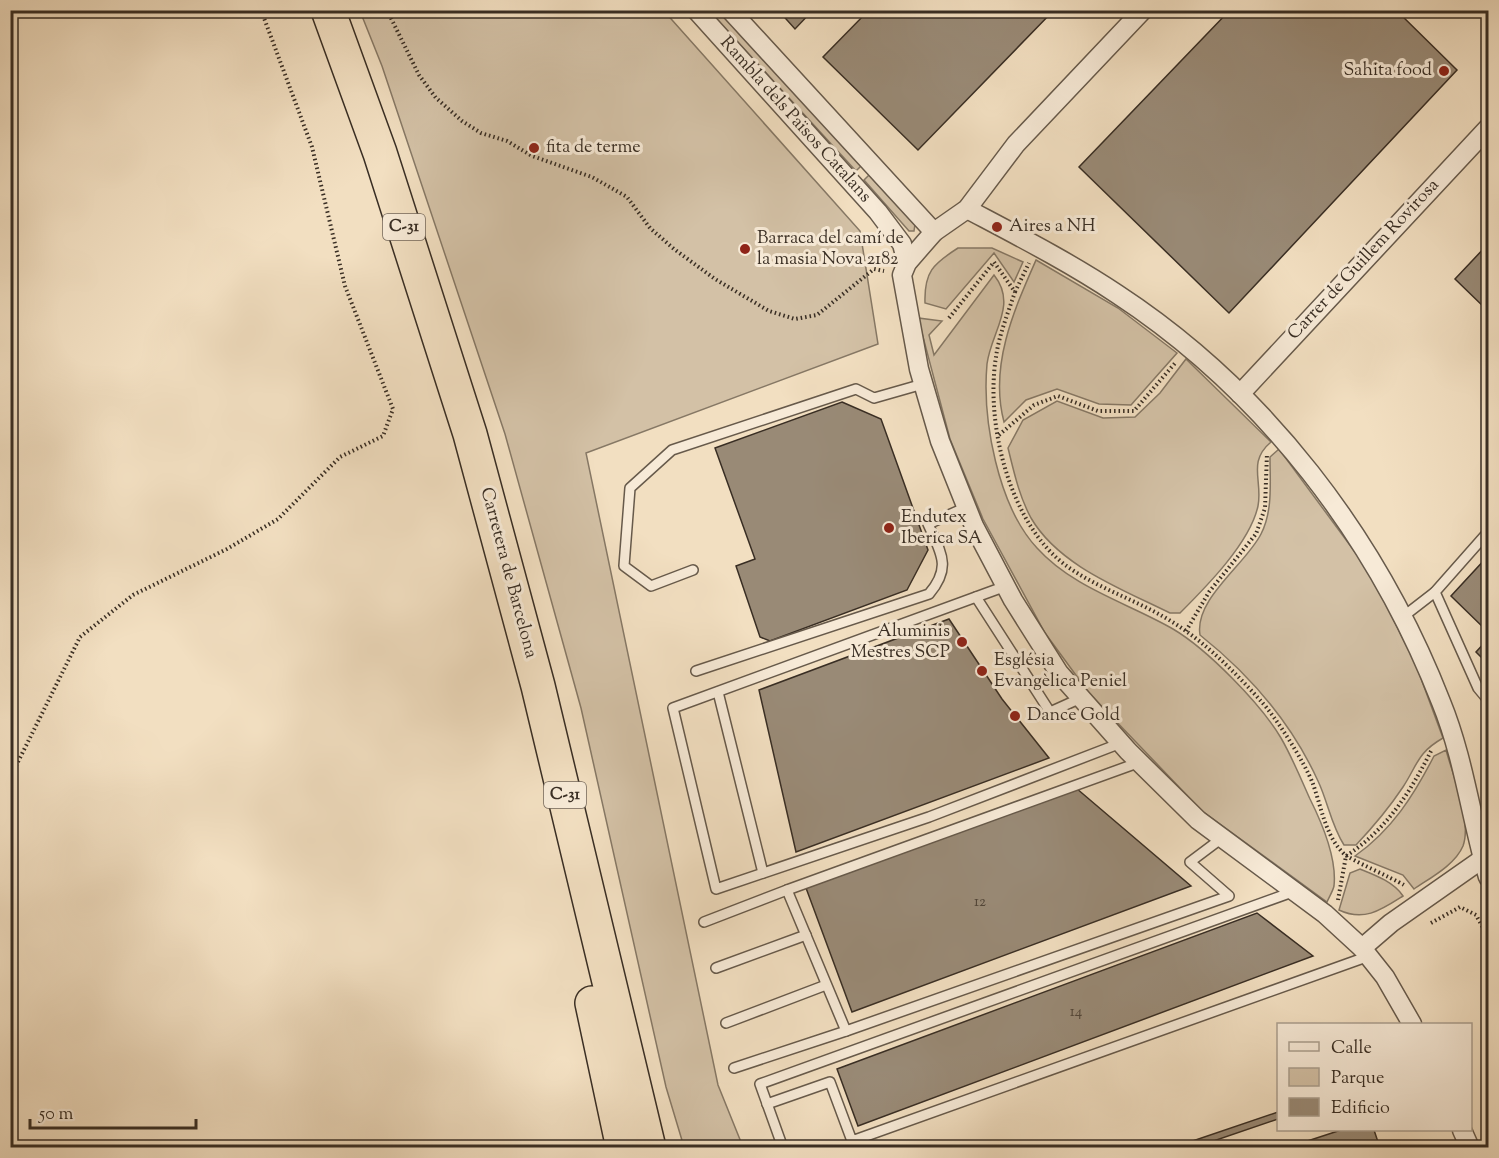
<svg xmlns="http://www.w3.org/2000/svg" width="1499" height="1158" font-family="'Sorts Mill Goudy',serif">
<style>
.green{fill:#d3c1a6;stroke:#867865;stroke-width:1.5}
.building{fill:#998a76;stroke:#392e24;stroke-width:1.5}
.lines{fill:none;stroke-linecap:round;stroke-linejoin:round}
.lane-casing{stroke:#675a4b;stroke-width:12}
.street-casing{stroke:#675a4b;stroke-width:21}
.highway-casing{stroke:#392e24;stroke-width:36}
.path{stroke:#392e24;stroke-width:4;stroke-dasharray:1.5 3;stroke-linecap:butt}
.lane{stroke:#f7ead7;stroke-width:9}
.street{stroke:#f7ead7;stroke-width:18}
.highway{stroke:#f2dfc1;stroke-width:33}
.poi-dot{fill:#8f2418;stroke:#f7ead7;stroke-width:2}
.labels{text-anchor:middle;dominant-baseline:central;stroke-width:6;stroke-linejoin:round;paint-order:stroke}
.number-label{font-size:15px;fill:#514538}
.shield{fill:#f7ead7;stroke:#72665a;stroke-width:1.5}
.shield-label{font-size:16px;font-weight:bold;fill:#392e24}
.poi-label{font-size:18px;fill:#392e24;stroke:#f7ead7;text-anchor:start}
.street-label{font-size:18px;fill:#392e24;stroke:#f7ead7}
</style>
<rect width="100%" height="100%" fill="#f2dfc1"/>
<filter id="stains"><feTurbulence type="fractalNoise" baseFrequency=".00333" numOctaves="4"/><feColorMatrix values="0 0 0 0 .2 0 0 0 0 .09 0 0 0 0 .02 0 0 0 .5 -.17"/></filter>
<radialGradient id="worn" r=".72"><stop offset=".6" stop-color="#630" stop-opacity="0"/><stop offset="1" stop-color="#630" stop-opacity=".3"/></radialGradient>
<g class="green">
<path d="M360,11H664L860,231L878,344L586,453L718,1085L743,1147H684L666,1087L581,708L505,434L382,66Z"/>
<path d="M709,11H719L861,166L856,171Z"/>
<path d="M869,175L915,224L914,231H909L864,180Z"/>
<path d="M958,248H992L1023,262L1014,282L994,253L946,309L925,303C924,272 933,264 958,248Z"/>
<path d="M1036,260L1118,308L1177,353L1131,405L1099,404L1057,389L1026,400L1004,422C989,366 1014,310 1036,260Z"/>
<path d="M994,275C1018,305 991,332 987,364C982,420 998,506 1037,548C1073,588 1128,603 1173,629C1207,649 1261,704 1281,738C1292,757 1301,779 1310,799C1322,823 1337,858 1334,886C1333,891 1329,897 1327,902L1202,811L1089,693L1045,633L983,519L950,439L918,318L942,321L929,335L934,355Z"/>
<path d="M1186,359L1271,442C1247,462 1263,481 1258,506C1250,543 1206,587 1180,613H1170C1122,589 1059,566 1031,518C1019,496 1014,472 1008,448L1023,420L1057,401L1103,418L1135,417L1160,393Z"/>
<path d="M1279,449L1369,571L1416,665L1443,738C1417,753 1418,764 1403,787C1389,808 1373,827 1356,845H1344C1331,825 1328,802 1318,781C1292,724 1249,674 1200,635C1194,599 1246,564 1261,534C1273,511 1270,482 1270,457Z"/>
<path d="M1446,750C1453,776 1472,821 1463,846C1455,865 1430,878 1414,889L1403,875L1355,856C1392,830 1414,795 1434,756Z"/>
<path d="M1360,869C1375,875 1394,882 1403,896C1381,910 1364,922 1339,910L1350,873Z"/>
</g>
<g class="building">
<path d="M778,10H813L795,29Z"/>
<path d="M869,10H1054L918,150L823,57Z"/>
<path d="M1230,10H1396L1457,70L1229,313L1079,167Z"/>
<path d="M1488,244V311L1455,279Z"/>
<path d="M842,402L881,419L928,550L907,590L770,641L760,637L736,566L755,559L715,448Z"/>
<path d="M1488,556V632L1451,596Z"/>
<path d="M949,619L1002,699L1049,758L796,852L759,690Z"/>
<path d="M1488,639V664L1476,652Z"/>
<path d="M1076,788L1191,886L852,1012L806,888Z"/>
<path d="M1257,913L1313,956L858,1126L837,1069Z"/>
<path d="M1278,1112V1119L1193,1148H1172Z"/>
<path d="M1341,1130H1374L1380,1148H1286Z"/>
</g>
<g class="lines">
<defs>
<g id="lane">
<path d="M1488,532L1435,592L1478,688L1488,700"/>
<path d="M693,570L651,586L624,566L630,488L672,450L856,389L874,398L923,384"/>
<path d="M1006,586L673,708L716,889L929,817L1121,743"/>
<path d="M976,597L1050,712L1081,698"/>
<path d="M1404,616L1435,592"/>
<path d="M696,671L929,594C952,567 941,553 928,524L967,507"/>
<path d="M718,692L763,873"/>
<path d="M1140,762L787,890L846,1031L1229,896L1190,862L1222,838"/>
<path d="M704,922L787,890"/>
<path d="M716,968L806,935"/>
<path d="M726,1023L826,985"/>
<path d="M734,1068L846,1031"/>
<path d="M767,1104L830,1082L852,1141L1369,956"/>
<path d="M783,1148L760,1084L1295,891"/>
</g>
<g id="street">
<path d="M696,10L878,212L902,244L907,263"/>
<path d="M730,10L934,232"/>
<path d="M1143,10L1016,144L967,209L934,232L907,263L902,275L919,369L940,441L974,526L1013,600L1059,673L1128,751L1198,820L1325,914L1362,948L1385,977L1412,1024"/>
<path d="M967,209C1018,236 1069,262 1117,294C1265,391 1377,538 1441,702C1464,758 1471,819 1488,877"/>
<path d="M1240,394L1488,128"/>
<path d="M1362,948L1391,923L1488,855"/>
<path d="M1462,1130L1470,1148"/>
</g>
<g id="highway">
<path d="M328,10L380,153L470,434L538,686L649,1148"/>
<path d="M592,1003L623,1148"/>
</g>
</defs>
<use href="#lane" class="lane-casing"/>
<use href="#street" class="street-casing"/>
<use href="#highway" class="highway-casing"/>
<g class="path">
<path d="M387,10L419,75L436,98L462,121L481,133L507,141L532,156L592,177L627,197L650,228L674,249L715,279L769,311L795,319L817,315L874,269L884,271"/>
<path d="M1015,292L1029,263"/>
<path d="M949,318L994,262L1015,292C1008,313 999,335 996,357C985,424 1010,526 1068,567C1098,588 1133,599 1164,617C1201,638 1232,669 1260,700C1276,717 1305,763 1313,784C1322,809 1325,835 1344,854C1351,860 1392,878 1404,885"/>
<path d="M999,435L1034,405L1058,396L1098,411H1134L1176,362"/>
<path d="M1186,631L1209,592L1256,534L1265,508L1267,453"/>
<path d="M10,778L80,637L133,595L227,549L278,519L340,457L383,436L393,409L345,286L312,147L261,10"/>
<path d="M1338,900L1346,856C1386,830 1410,793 1431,751"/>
<path d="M1431,923L1460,907L1476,915L1488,937"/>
</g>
<use href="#lane" class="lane"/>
<use href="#street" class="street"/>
<use href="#highway" class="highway"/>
</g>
<g class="poi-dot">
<circle cx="1444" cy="71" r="6"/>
<circle cx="534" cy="148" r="6"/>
<circle cx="997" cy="227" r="6"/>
<circle cx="745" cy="249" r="6"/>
<circle cx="889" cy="528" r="6"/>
<circle cx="962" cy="642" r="6"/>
<circle cx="982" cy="671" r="6"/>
<circle cx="1015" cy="716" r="6"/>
</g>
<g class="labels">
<g class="number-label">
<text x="980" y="902">12</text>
<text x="1076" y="1012">14</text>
</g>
<g class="shield">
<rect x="383" y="214" width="42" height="26" rx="4.5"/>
<rect x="544" y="782" width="42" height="26" rx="4.5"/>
</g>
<g class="shield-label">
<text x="404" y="227">C-31</text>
<text x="565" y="795">C-31</text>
</g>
<g class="poi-label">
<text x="1432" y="71" text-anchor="end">Sahita food</text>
<text x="546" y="148">fita de terme</text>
<text x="1009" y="227">Aires a NH</text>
<text x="757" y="239">Barraca del camí de<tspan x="757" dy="21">la masia Nova 2182</tspan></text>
<text x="901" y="518">Endutex<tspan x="901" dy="21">Iberica SA</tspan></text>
<text x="950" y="632" text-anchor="end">Aluminis<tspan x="950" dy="21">Mestres SCP</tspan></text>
<text x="994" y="661">Església<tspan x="994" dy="21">Evangèlica Peniel</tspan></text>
<text x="1027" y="716">Dance Gold</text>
</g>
<g class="street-label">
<text transform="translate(795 120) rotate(48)">Rambla dels Països Catalans</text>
<text transform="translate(1364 260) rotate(-47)">Carrer de Guillem Rovirosa</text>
<text transform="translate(508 573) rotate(75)">Carretera de Barcelona</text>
</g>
</g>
<rect width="1499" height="1158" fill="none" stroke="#f2dfc1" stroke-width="36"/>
<rect x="12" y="12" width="1475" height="1134" fill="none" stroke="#392e24" stroke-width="3"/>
<rect x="18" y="18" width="1463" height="1122" fill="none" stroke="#392e24" stroke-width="1.5"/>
<rect x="1277" y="1023" width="195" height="108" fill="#f7ead7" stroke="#ab9f8f" stroke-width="1.5"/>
<rect x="1289" y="1042" width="30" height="9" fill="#f7ead7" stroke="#ab9f8f" stroke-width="1.5"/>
<text x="1331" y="1053" font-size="18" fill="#392e24">Calle</text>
<rect x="1289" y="1068" width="30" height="18" fill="#d3c1a6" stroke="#ab9f8f" stroke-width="1.5"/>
<text x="1331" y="1083" font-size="18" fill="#392e24">Parque</text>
<rect x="1289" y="1098" width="30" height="18" fill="#998a76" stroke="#ab9f8f" stroke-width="1.5"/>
<text x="1331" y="1113" font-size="18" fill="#392e24">Edificio</text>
<path d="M30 1119v9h166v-9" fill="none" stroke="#392e24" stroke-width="3"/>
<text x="39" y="1119" font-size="18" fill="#392e24" stroke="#f7ead7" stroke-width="4.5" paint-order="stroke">50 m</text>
<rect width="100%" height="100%" filter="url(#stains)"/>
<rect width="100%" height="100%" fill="url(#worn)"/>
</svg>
